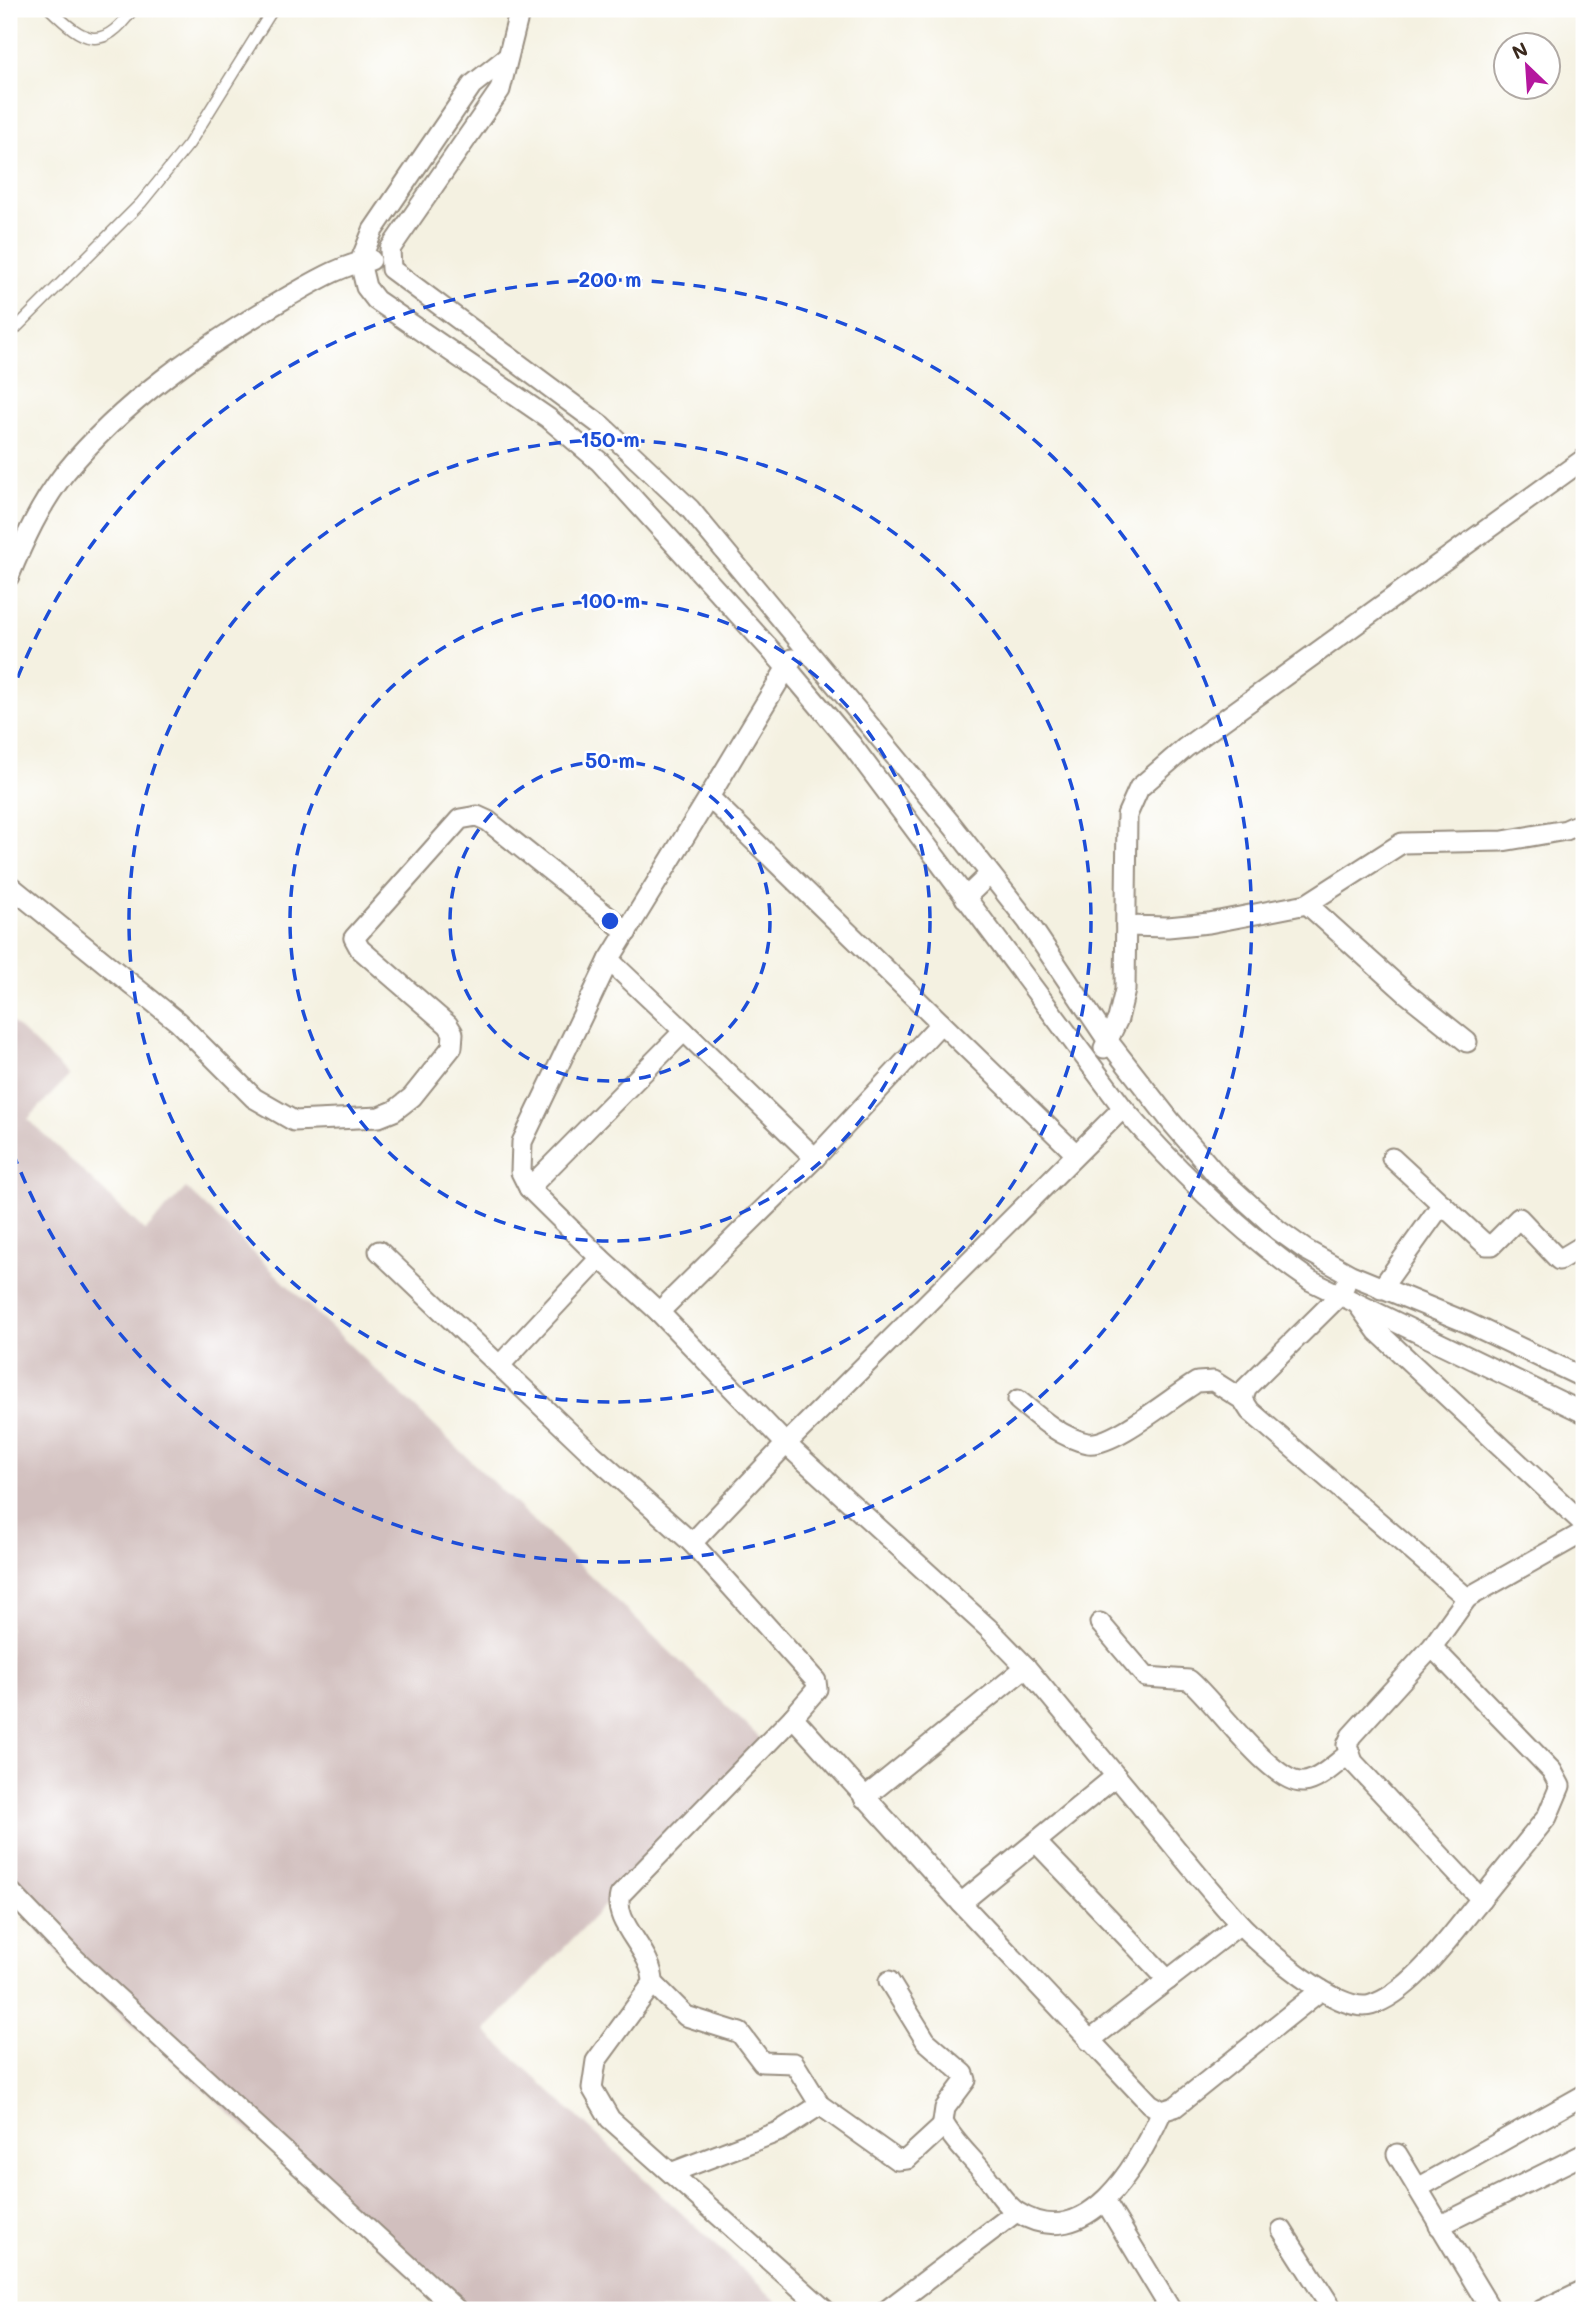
<svg xmlns="http://www.w3.org/2000/svg" width="1593" height="2319" font-family="Mali,sans-serif">
<style>
.industrial{fill:#d1bfbe}
.lines{fill:none;stroke-linecap:round;stroke-linejoin:round}
.service-casing{stroke:#988e80;stroke-width:13}
.minor-casing{stroke:#988e80;stroke-width:23}
.service{stroke:#fff;stroke-width:10}
.minor{stroke:#fff;stroke-width:19}
.ring{fill:none;stroke:#1d4ed8;stroke-width:3.5;stroke-dasharray:12 9}
.centre{fill:#1d4ed8;stroke:#fff;stroke-width:3.5}
.ring-label{font-size:21px;text-anchor:middle;font-weight:bold;fill:#1d4ed8;stroke:#fff;stroke-width:5;stroke-linejoin:round;paint-order:stroke}
</style>
<rect width="100%" height="100%" fill="#fff"/>
<filter id="ink" filterUnits="userSpaceOnUse"><feTurbulence type="fractalNoise" baseFrequency=".0143" numOctaves="2"/><feDisplacementMap in="SourceGraphic" scale="14" xChannelSelector="R" yChannelSelector="G"/><feConvolveMatrix kernelMatrix="1 2 1 2 8 2 1 2 1" color-interpolation-filters="sRGB"/></filter>
<filter id="wash" filterUnits="userSpaceOnUse"><feTurbulence type="fractalNoise" baseFrequency=".00686" numOctaves="4" result="noise"/><feDisplacementMap in="SourceGraphic" scale="28" xChannelSelector="R" yChannelSelector="G"/><feGaussianBlur stdDeviation="1.57" result="paint"/><feColorMatrix in="noise" values="0 0 0 0 0 0 0 0 0 0 0 0 0 0 0 0 0 1.4 0 .05"/><feComposite in="paint" operator="in"/></filter>
<g filter="url(#wash)">
<rect width="100%" height="100%" fill="#f4f1e1"/>
<path class="industrial" d="M9,1019L69,1076L28,1119L145,1231L186,1188L762,1740L485,2031L786,2310H448L84,1981L9,1898Z"/>
</g>
<g filter="url(#ink)">
<g class="lines">
<defs>
<g id="service">
<path d="M50,9C84,42 102,53 133,9"/>
<path d="M9,335L141,203L189,144L273,9"/>
</g>
<g id="minor">
<path d="M520,9L500,90L390,249L391,269L602,426L690,509L952,825L1028,922L1108,1041L1172,1123L1216,1174L1278,1230L1306,1250L1351,1275L1468,1323L1584,1378"/>
<path d="M505,59L472,85L373,230L360,262L366,287L376,300L548,418L600,462L787,668L851,744L1123,1108C1179,1172 1241,1233 1311,1281L1584,1413"/>
<path d="M9,576C24,540 40,505 64,474C123,401 204,346 284,299C311,284 340,265 371,260"/>
<path d="M792,659L709,797L941,1023"/>
<path d="M9,885L178,1022L254,1098L294,1121L379,1117L394,1111L412,1097L452,1047L453,1033L448,1025L360,949L354,938L460,819L477,816L488,821L627,932"/>
<path d="M965,898L990,874"/>
<path d="M1307,904L1406,993L1467,1042"/>
<path d="M1126,926L1168,927L1209,923L1307,904L1402,843L1503,841L1566,830L1584,822"/>
<path d="M684,1031L609,960L709,797"/>
<path d="M1104,1048L1118,1019L1125,990L1127,815L1139,788L1185,748L1584,459"/>
<path d="M1392,1158L1486,1245H1492L1519,1218L1559,1260L1584,1245"/>
<path d="M529,1188L521,1172L522,1142L609,960"/>
<path d="M379,1251L590,1452L692,1543"/>
<path d="M600,1258L529,1188L684,1031L815,1158"/>
<path d="M1345,1285L1339,1296L1246,1388L1243,1400L1250,1411L1467,1598L1584,1532"/>
<path d="M1381,1289L1442,1204"/>
<path d="M1359,1306L1377,1331L1584,1524"/>
<path d="M659,1312L815,1158L941,1023L1076,1154"/>
<path d="M500,1365L600,1258L659,1312L786,1444L692,1543L816,1681L817,1689L793,1717L961,1903L1116,1776C1157,1824 1196,1876 1239,1923C1261,1946 1338,2015 1371,2005C1413,1992 1453,1932 1481,1899"/>
<path d="M1018,1400C1038,1417 1061,1438 1088,1443C1113,1447 1173,1396 1197,1382L1213,1381L1243,1400"/>
<path d="M1100,1623L1146,1677L1189,1680C1213,1699 1273,1786 1304,1782C1319,1781 1337,1762 1349,1754"/>
<path d="M1432,1647L1552,1771L1560,1786L1547,1817L1481,1899L1353,1762L1347,1745L1351,1736L1432,1647L1467,1598"/>
<path d="M793,1717L620,1895C612,1924 653,1950 653,1983L596,2061L592,2088L610,2119L825,2310"/>
<path d="M1116,1776L1026,1667L988,1628L786,1444L1123,1108"/>
<path d="M864,1798L1026,1667"/>
<path d="M1036,1842L1168,1980"/>
<path d="M9,1890L73,1957L457,2310"/>
<path d="M961,1903L1150,2104L1162,2111L1175,2107L1321,1990"/>
<path d="M889,1981L926,2041L964,2074L966,2080L945,2108L943,2122C952,2140 970,2156 983,2172C993,2184 1004,2204 1017,2212C1087,2257 1139,2162 1162,2111"/>
<path d="M653,1983L686,2016L740,2033L762,2062L794,2063L820,2105L897,2160L907,2159L944,2125"/>
<path d="M1089,2041L1240,1924"/>
<path d="M1397,2154L1491,2310"/>
<path d="M673,2172L780,2131L820,2105"/>
<path d="M1418,2188L1584,2095"/>
<path d="M1105,2201L1171,2310"/>
<path d="M1439,2226L1584,2154"/>
<path d="M1282,2230L1333,2310"/>
<path d="M887,2310L1016,2212"/>
<path d="M1542,2310L1584,2290"/>
</g>
</defs>
<use href="#service" class="service-casing"/>
<use href="#minor" class="minor-casing"/>
<use href="#service" class="service"/>
<use href="#minor" class="minor"/>
</g>
</g>
<g class="ring">
<circle cx="610" cy="921" r="160"/>
<circle cx="610" cy="921" r="320"/>
<circle cx="610" cy="921" r="481"/>
<path d="M10 697A641 641 0 1 1 10 1145"/>
</g>
<circle cx="610" cy="921" r="10" class="centre"/>
<g class="ring-label">
<text x="610" y="287">200 m</text>
<text x="610" y="447">150 m</text>
<text x="610" y="608">100 m</text>
<text x="610" y="768">50 m</text>
</g>
<rect width="1593" height="2319" fill="none" stroke="#fff" stroke-width="35"/>
<g transform="translate(1527 66) rotate(335)"><circle r="33" fill="#ffffff" stroke="#b1aaa5" stroke-width="2"/>
<path d="M0-5L12 26L0 18L-12 26Z" fill="#b5179e"/>
<text y="-10" font-size="19" font-weight="bold" text-anchor="middle" fill="#3b2a1e">N</text>
</g>
</svg>
